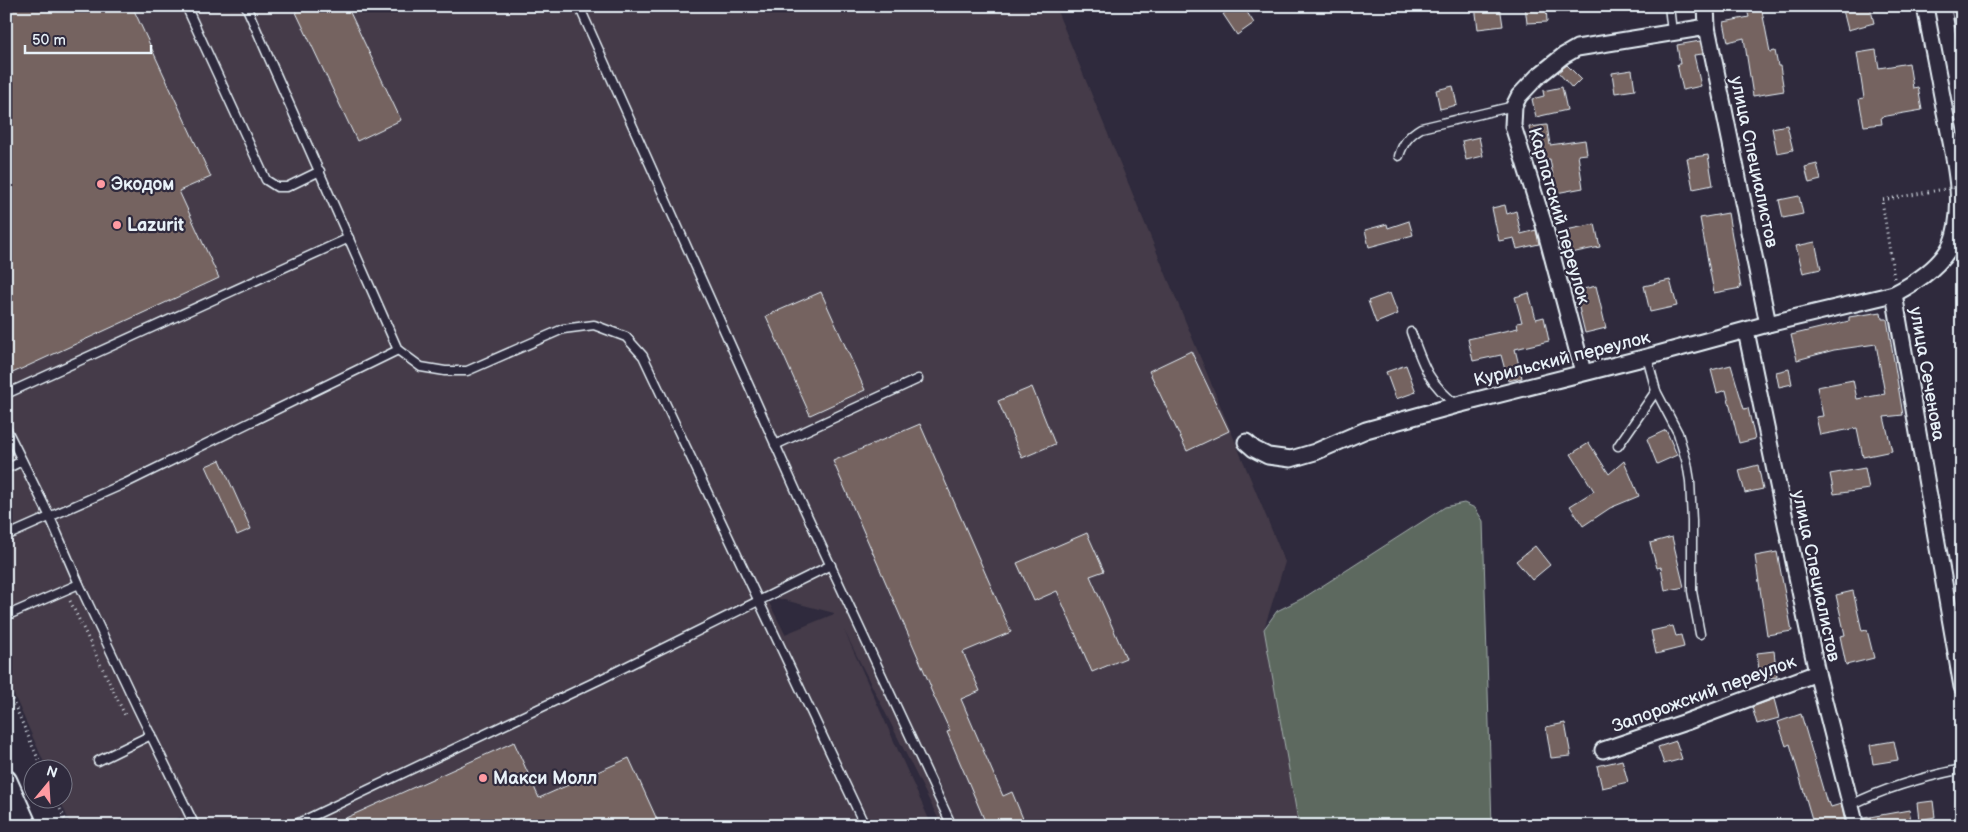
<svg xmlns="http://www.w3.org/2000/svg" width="1968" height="832" font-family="'Balsamiq Sans',sans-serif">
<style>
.built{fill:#443b48;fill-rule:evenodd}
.green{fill:#5d695f;stroke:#a2adac}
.building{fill:#756461;stroke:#e8f1f8}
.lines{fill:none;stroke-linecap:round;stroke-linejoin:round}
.service-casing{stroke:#e8f1f8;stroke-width:11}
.minor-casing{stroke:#e8f1f8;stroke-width:19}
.secondary-casing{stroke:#e8f1f8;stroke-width:25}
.path{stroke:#e8f1f8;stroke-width:3;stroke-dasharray:1 4;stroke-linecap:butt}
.service{stroke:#2f2a3d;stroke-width:8}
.minor{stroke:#2f2a3d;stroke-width:15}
.secondary{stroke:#2f2a3d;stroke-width:21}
.rail-casing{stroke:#e8f1f8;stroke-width:5.5}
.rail{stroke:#2f2a3d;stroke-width:4;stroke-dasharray:11;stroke-linecap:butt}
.path-bridge{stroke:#e8f1f8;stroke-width:3;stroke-dasharray:1 4;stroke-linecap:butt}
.poi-dot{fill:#ff9aa2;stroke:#2f2a3d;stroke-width:2}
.labels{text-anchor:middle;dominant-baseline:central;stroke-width:4.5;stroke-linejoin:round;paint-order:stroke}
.street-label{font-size:18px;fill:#e8f1f8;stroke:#2f2a3d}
.poi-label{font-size:18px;font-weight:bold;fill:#e8f1f8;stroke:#2f2a3d;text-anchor:start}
</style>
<rect width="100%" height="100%" fill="#2f2a3d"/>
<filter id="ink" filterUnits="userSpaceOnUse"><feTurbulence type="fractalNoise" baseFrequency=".02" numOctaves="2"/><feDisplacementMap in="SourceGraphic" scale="10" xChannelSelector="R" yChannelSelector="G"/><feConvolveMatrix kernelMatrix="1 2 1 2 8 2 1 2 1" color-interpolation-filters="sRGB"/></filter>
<g filter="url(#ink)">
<path class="built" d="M6,6H1055L1285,562L1264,629L1299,826H942L844,630L932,826H184L180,817L161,826H71L60,800H62V770L47,769L6,677ZM765,595L834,613V614L785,634Z"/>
<path class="green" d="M1464,503L1475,508L1483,521L1492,826H1299L1264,629L1277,611L1305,597L1445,507Z"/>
<g class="building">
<path d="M6,6H132L211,177L179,191L219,278L6,376Z"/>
<path d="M293,6H347L401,120L357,141Z"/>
<path d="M1234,6H1243L1254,23L1237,35L1223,14Z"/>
<path d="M1475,6H1500L1503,26L1478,29Z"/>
<path d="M1525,6H1546L1547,22L1527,23Z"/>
<path d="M1746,6H1761L1770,52L1775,51L1778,66H1780L1784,91L1753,96L1744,38L1728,42L1724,22L1749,17Z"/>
<path d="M1842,6H1870L1874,23L1848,30Z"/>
<path d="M1700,41L1703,54L1694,55L1701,86L1683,90L1677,64H1680L1677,45Z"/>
<path d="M1876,50L1879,68L1909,63L1913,88L1918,87L1922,110L1881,117L1882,124L1864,126L1859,99L1864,98L1857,53Z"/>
<path d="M1567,65L1581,79L1572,88L1558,72Z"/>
<path d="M1632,70L1635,90L1615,93L1612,73Z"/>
<path d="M1453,86L1457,105L1440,109L1436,90Z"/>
<path d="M1562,87L1567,110L1536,117L1532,99L1544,96L1543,91Z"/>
<path d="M1547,125L1550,145L1585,140L1587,154L1578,155L1583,188L1556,193L1550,159L1537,161L1534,144L1532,145L1529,127Z"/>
<path d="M1787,125L1793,150L1777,153L1772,128Z"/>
<path d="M1479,137L1483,156L1466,160L1462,141Z"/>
<path d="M1708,155L1713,185L1693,189L1687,158Z"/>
<path d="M1817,164L1821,180L1809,183L1805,167Z"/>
<path d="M1799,196L1803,214L1783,218L1779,200Z"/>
<path d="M1505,205L1507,214L1516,211L1521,234L1536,230L1539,244L1517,249L1514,238L1499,241L1492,208Z"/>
<path d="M1728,213L1741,288L1714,293L1700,218Z"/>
<path d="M1409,221L1413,235L1369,247L1365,230L1387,224L1388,228Z"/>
<path d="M1595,224L1600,247L1566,254L1561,231Z"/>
<path d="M1815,242L1821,269L1803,273L1796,246Z"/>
<path d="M1670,280L1677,306L1650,312L1644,286Z"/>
<path d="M1596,286L1606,328L1585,333L1575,291Z"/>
<path d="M821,292L865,390L810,415L766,316Z"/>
<path d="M1390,293L1398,314L1376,323L1368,301Z"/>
<path d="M1529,293L1536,319L1544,317L1549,341L1515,349L1522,378L1508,381L1501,355L1473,361L1468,339L1518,328L1517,323L1522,322L1515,297Z"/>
<path d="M1881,312L1882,319H1887L1903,415L1884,417L1892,451L1863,457L1857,428L1820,435L1816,417L1823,416L1817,387L1853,380L1857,399L1885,394L1876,344L1834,350L1797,360L1791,335L1849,321V317Z"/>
<path d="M1191,351L1229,431L1187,451L1149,371Z"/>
<path d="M1406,365L1416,392L1396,399L1386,372Z"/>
<path d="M1731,365L1744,409L1748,408L1755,439L1739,443L1726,390L1717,393L1711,370Z"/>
<path d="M1789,369L1792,384L1779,387L1776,372Z"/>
<path d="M1032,387L1055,444L1022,458L998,401Z"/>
<path d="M920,424L1011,632L963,652L980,691L961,699L1003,796L1012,792L1026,826H987L947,732L950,731L930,688L931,687L833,461Z"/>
<path d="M1666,430L1677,455L1657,464L1647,439Z"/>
<path d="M1589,443L1609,474L1624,461L1639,496L1610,508L1583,526L1570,506L1594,491L1571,454Z"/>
<path d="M220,460L251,529L237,535L206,466Z"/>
<path d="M1758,465L1763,489L1745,493L1739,470Z"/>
<path d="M1865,468L1869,489L1834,494L1830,474Z"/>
<path d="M1087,533L1104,571L1090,576L1126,658L1092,672L1057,591L1034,601L1017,563Z"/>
<path d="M1672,537L1684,587L1665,591L1661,567L1657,568L1650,543Z"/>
<path d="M1535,546L1550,565L1532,580L1516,561Z"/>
<path d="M1777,552L1792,631L1767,635L1755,556Z"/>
<path d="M1853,591L1862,631L1867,630L1874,658L1846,665L1840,636L1845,635L1836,595Z"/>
<path d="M1673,626L1676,636L1681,635L1684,647L1656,654L1651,631Z"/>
<path d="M1774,651L1777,677L1760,679L1757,653Z"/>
<path d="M1774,699L1779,718L1757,724L1752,707Z"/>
<path d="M1801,714L1827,803L1829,802L1831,807L1841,804L1845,822L1834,826H1814L1790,744L1786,746L1778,722Z"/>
<path d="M1565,723L1571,756L1551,758L1546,727Z"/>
<path d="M1676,741L1682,759L1664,764L1658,747Z"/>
<path d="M1894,741L1898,760L1873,764L1870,745Z"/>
<path d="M514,742L539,798L629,758L660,826H328Z"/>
<path d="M1622,760L1628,782L1602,788L1597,766Z"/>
<path d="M1933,801L1935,817L1919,820L1917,803Z"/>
<path d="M1909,810L1912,826H1865L1864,818Z"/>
</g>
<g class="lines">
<defs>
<g id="service">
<path d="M186,6L266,180L277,187H287L320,171"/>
<path d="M246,6L398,350L421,367L445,371H467L563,329L594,325L626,337L643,356L865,826"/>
<path d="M579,6L801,502L952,826"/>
<path d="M1669,6L1672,32"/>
<path d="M1399,156C1403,143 1409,135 1421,128L1514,106"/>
<path d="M1411,332C1423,365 1428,383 1457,405"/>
<path d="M1647,357L1656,391L1678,433L1687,463L1690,481L1692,521V591L1700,634"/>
<path d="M6,394L349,238"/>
<path d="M6,428L50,517L79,584L137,707L195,826"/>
<path d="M775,445L918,379"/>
<path d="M1618,446L1656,391"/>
<path d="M6,469L22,461"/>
<path d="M6,536L126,483L398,350"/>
<path d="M8,615L79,584"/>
<path d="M98,761L151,735"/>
<path d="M1851,805C1887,787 1923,777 1962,769"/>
<path d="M292,826L601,679L831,565"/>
</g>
<g id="minor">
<path d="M1706,6L1707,27L1768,324"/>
<path d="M1925,6C1931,40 1938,73 1944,107C1952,150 1968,203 1951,245C1940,267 1915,283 1894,294L1962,687"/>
<path d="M1746,331L1817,673L1856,826"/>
<path d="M1583,372L1544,225L1513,126L1514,106L1519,96L1537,77L1563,56L1577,48L1707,27"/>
<path d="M1246,442L1254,449L1268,456L1291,459L1315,452L1366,430L1457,405L1647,357L1768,324L1894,294"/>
<path d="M1603,750L1686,722L1817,673"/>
</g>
<path id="secondary" d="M6,781L26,826"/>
</defs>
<use href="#service" class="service-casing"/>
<use href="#minor" class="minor-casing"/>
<use href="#secondary" class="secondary-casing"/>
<g class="path">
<path d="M1894,278L1882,200L1928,192"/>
<path d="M70,601L125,715"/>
<path d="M6,686L43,770"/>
<path d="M56,800L68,826"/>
</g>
<use href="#service" class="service"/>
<use href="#minor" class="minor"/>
<use href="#secondary" class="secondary"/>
<defs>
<path id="rail" d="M1953,6L1962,57"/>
</defs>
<use href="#rail" class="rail-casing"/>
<use href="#rail" class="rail"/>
<path class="path-bridge" d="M1928,192L1962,186"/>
</g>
</g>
<g class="poi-dot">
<circle cx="101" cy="184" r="5"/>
<circle cx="117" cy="225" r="5"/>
<circle cx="483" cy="778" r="5"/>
</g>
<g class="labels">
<g class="street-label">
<text transform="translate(1754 162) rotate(78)">улица Специалистов</text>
<text transform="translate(1559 216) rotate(74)">Карпатский переулок</text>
<text transform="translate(1562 359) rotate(-14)">Курильский переулок</text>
<text transform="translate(1927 374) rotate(80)">улица Сеченова</text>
<text transform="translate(1816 576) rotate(78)">улица Специалистов</text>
<text transform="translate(1704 694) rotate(-20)">Запорожский переулок</text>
</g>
<g class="poi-label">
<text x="111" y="184">Экодом</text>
<text x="127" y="225">Lazurit</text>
<text x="493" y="778">Макси Молл</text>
</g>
</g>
<rect width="1968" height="832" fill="none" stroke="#2f2a3d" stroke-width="25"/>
<rect x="12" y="12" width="1943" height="807" fill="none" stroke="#e8f1f8" stroke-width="2" filter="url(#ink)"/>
<g transform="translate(48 784) rotate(18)"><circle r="24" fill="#2f2a3d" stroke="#797a88"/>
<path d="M0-4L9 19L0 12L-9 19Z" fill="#ff9aa2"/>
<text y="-8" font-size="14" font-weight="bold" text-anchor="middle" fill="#e8f1f8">N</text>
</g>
<path d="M25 45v8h126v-8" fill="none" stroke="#e8f1f8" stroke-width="2.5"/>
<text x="32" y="45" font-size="15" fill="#e8f1f8" stroke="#2f2a3d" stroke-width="4" paint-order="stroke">50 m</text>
</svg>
